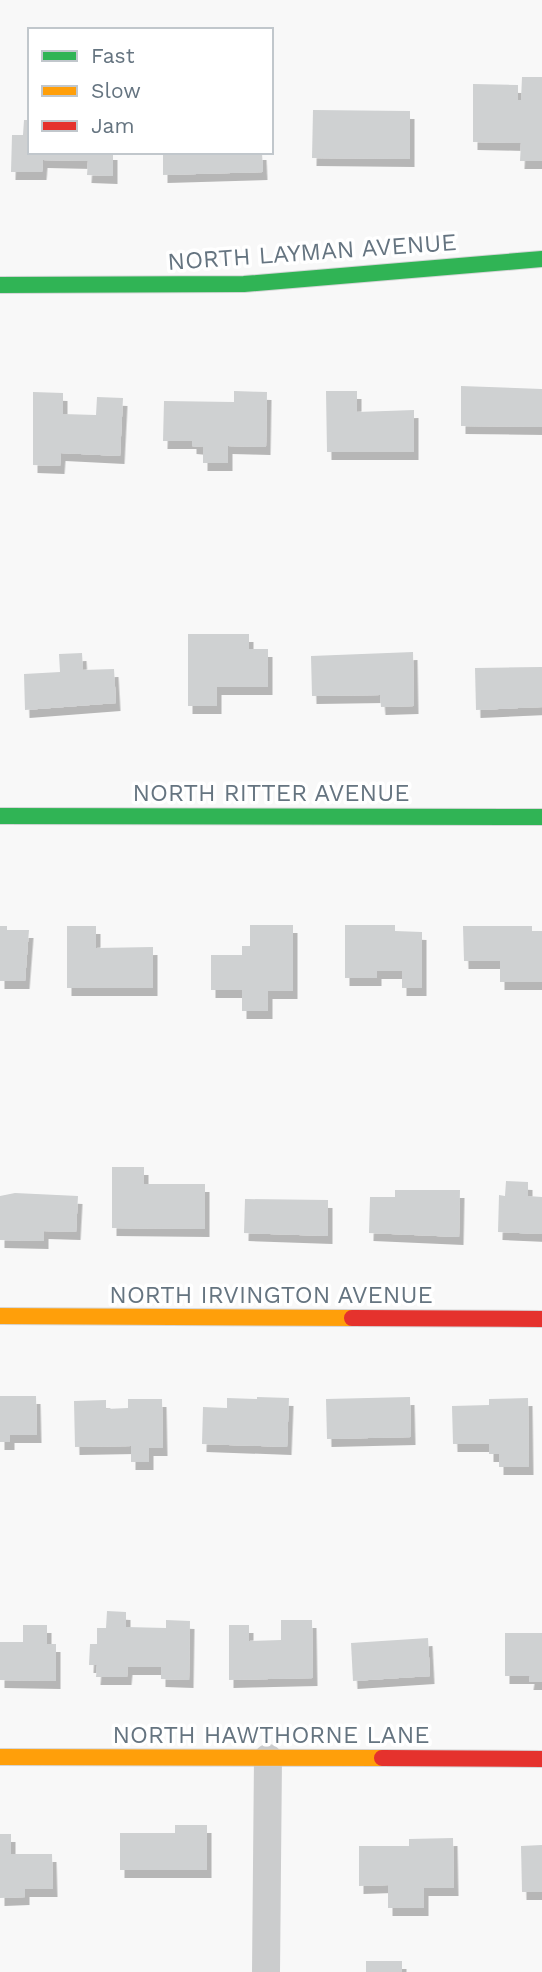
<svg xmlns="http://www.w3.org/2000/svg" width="542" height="1972" font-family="'Work Sans',sans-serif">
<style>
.building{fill:#cfd1d2;filter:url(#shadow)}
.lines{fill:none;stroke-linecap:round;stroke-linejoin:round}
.fast-casing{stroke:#d5d6d7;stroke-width:18}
.slow-casing{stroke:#d5d6d7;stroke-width:18}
.jam-casing{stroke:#d5d6d7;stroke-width:18}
.street{stroke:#cbcccd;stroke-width:28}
.fast{stroke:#30b455;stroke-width:16}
.slow{stroke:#ff9f0a;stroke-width:16}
.jam{stroke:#e5322d;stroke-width:16}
.labels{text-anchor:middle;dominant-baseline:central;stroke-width:7;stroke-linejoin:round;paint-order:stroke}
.street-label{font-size:24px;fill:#657480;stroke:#fff}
</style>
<defs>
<filter id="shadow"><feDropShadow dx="4.5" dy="8" stdDeviation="0" flood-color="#0004"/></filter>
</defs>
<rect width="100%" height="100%" fill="#f8f8f8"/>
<g class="building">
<path d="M522,77H542V161H520L521,143L473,142V84L518,85V100H521Z"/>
<path d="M313,110L410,111V159L312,158Z"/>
<path d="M24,120H30V152H113V176L87,175L88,161L43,160L42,172H11L12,135H23Z"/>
<path d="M163,152H262L263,172L163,175Z"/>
<path d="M461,386L542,389V427L461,426Z"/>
<path d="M234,391L267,392L266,447L228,446V463H203V447L192,446V441H163L164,401L234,402Z"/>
<path d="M326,391H357V412L414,410V452H327Z"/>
<path d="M33,392L63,393V414L96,415L97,397L123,398L120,456L61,453L60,466L33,465Z"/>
<path d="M188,634H249V649H268V687H217V706H188Z"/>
<path d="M413,652L414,706L381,707L380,695L312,696L311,656Z"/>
<path d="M82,653L83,670L114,669L116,703L25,710L24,674L60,672L59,654Z"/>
<path d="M542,667V707L476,710L475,668Z"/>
<path d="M250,925H293V991H268V1011H242V990H211V955H242V946H250Z"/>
<path d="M345,925H395V931L422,932V988H402V971H377V978H345Z"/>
<path d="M0,926H7V930H29L25,981H0Z"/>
<path d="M67,926H96V948L153,947V988H67Z"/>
<path d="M463,926H532V931H542V982H500V961H464Z"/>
<path d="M112,1167H144V1184H205V1229L112,1228Z"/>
<path d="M506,1181L528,1182V1196L542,1197V1234L498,1232L499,1195L505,1196Z"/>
<path d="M395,1190H460L459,1237L369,1233L370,1197H395Z"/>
<path d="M15,1193L78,1196L76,1232L44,1231V1241L0,1240V1196Z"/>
<path d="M245,1199L328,1200V1236L244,1233Z"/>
<path d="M0,1396H36L37,1435H10V1442H0Z"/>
<path d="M257,1397L289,1398L287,1447L202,1444L203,1407L227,1408V1398L257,1399Z"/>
<path d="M410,1397L411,1437L327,1439L326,1399Z"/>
<path d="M528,1398L529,1467H499V1454H489V1444H453L452,1406L489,1405V1399Z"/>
<path d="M128,1399H162L163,1448H149V1462H131V1446L75,1447L74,1401L106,1400V1409L128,1408Z"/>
<path d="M107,1611L126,1612V1627L166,1628V1620L190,1621L189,1680L161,1679V1667H128L127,1677H96L97,1665H89L90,1644H97V1628H106Z"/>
<path d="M281,1620H312L313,1678L229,1680V1625H249V1641L281,1640Z"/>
<path d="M23,1625H47V1644H56V1681L0,1680V1642H23Z"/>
<path d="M505,1633H542V1682H529L530,1676H505Z"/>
<path d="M428,1638L430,1676L353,1681L351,1643Z"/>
<path d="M175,1825H207V1870H120V1833H175Z"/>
<path d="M0,1834H11V1854H52L53,1889H25V1897L0,1898Z"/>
<path d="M453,1838L454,1888H424V1908H388V1885L359,1886V1846H409V1839Z"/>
<path d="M542,1845V1892H522L521,1846Z"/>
<rect x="366" y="1961" width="36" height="11"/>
</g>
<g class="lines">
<defs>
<g id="fast">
<path d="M0,285L244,284L542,259"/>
<path d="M0,816L542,817"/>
</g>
<g id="slow">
<path d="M0,1316L352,1318"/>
<path d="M0,1757L382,1758"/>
</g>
<g id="jam">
<path d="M352,1318L542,1319"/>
<path d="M382,1758L542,1759"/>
</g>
</defs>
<use href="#fast" class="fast-casing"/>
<use href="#slow" class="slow-casing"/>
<use href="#jam" class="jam-casing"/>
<path class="street" d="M266,1972L268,1758"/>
<use href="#fast" class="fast"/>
<use href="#slow" class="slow"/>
<use href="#jam" class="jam"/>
</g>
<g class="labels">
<g class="street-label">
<text transform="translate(312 252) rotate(-4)">NORTH LAYMAN AVENUE</text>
<text x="271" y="793">NORTH RITTER AVENUE</text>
<text x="271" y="1295">NORTH IRVINGTON AVENUE</text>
<text x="271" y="1735">NORTH HAWTHORNE LANE</text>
</g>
</g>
<rect x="28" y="28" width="245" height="126" fill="#ffffff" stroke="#c1c7cc" stroke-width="2"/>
<rect x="42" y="51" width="35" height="10" fill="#30b455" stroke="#c1c7cc" stroke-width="2"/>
<text x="91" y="63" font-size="21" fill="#657480">Fast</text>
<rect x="42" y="86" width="35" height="10" fill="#ff9f0a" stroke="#c1c7cc" stroke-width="2"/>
<text x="91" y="98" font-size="21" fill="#657480">Slow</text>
<rect x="42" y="121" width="35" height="10" fill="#e5322d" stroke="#c1c7cc" stroke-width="2"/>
<text x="91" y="133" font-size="21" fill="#657480">Jam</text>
</svg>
